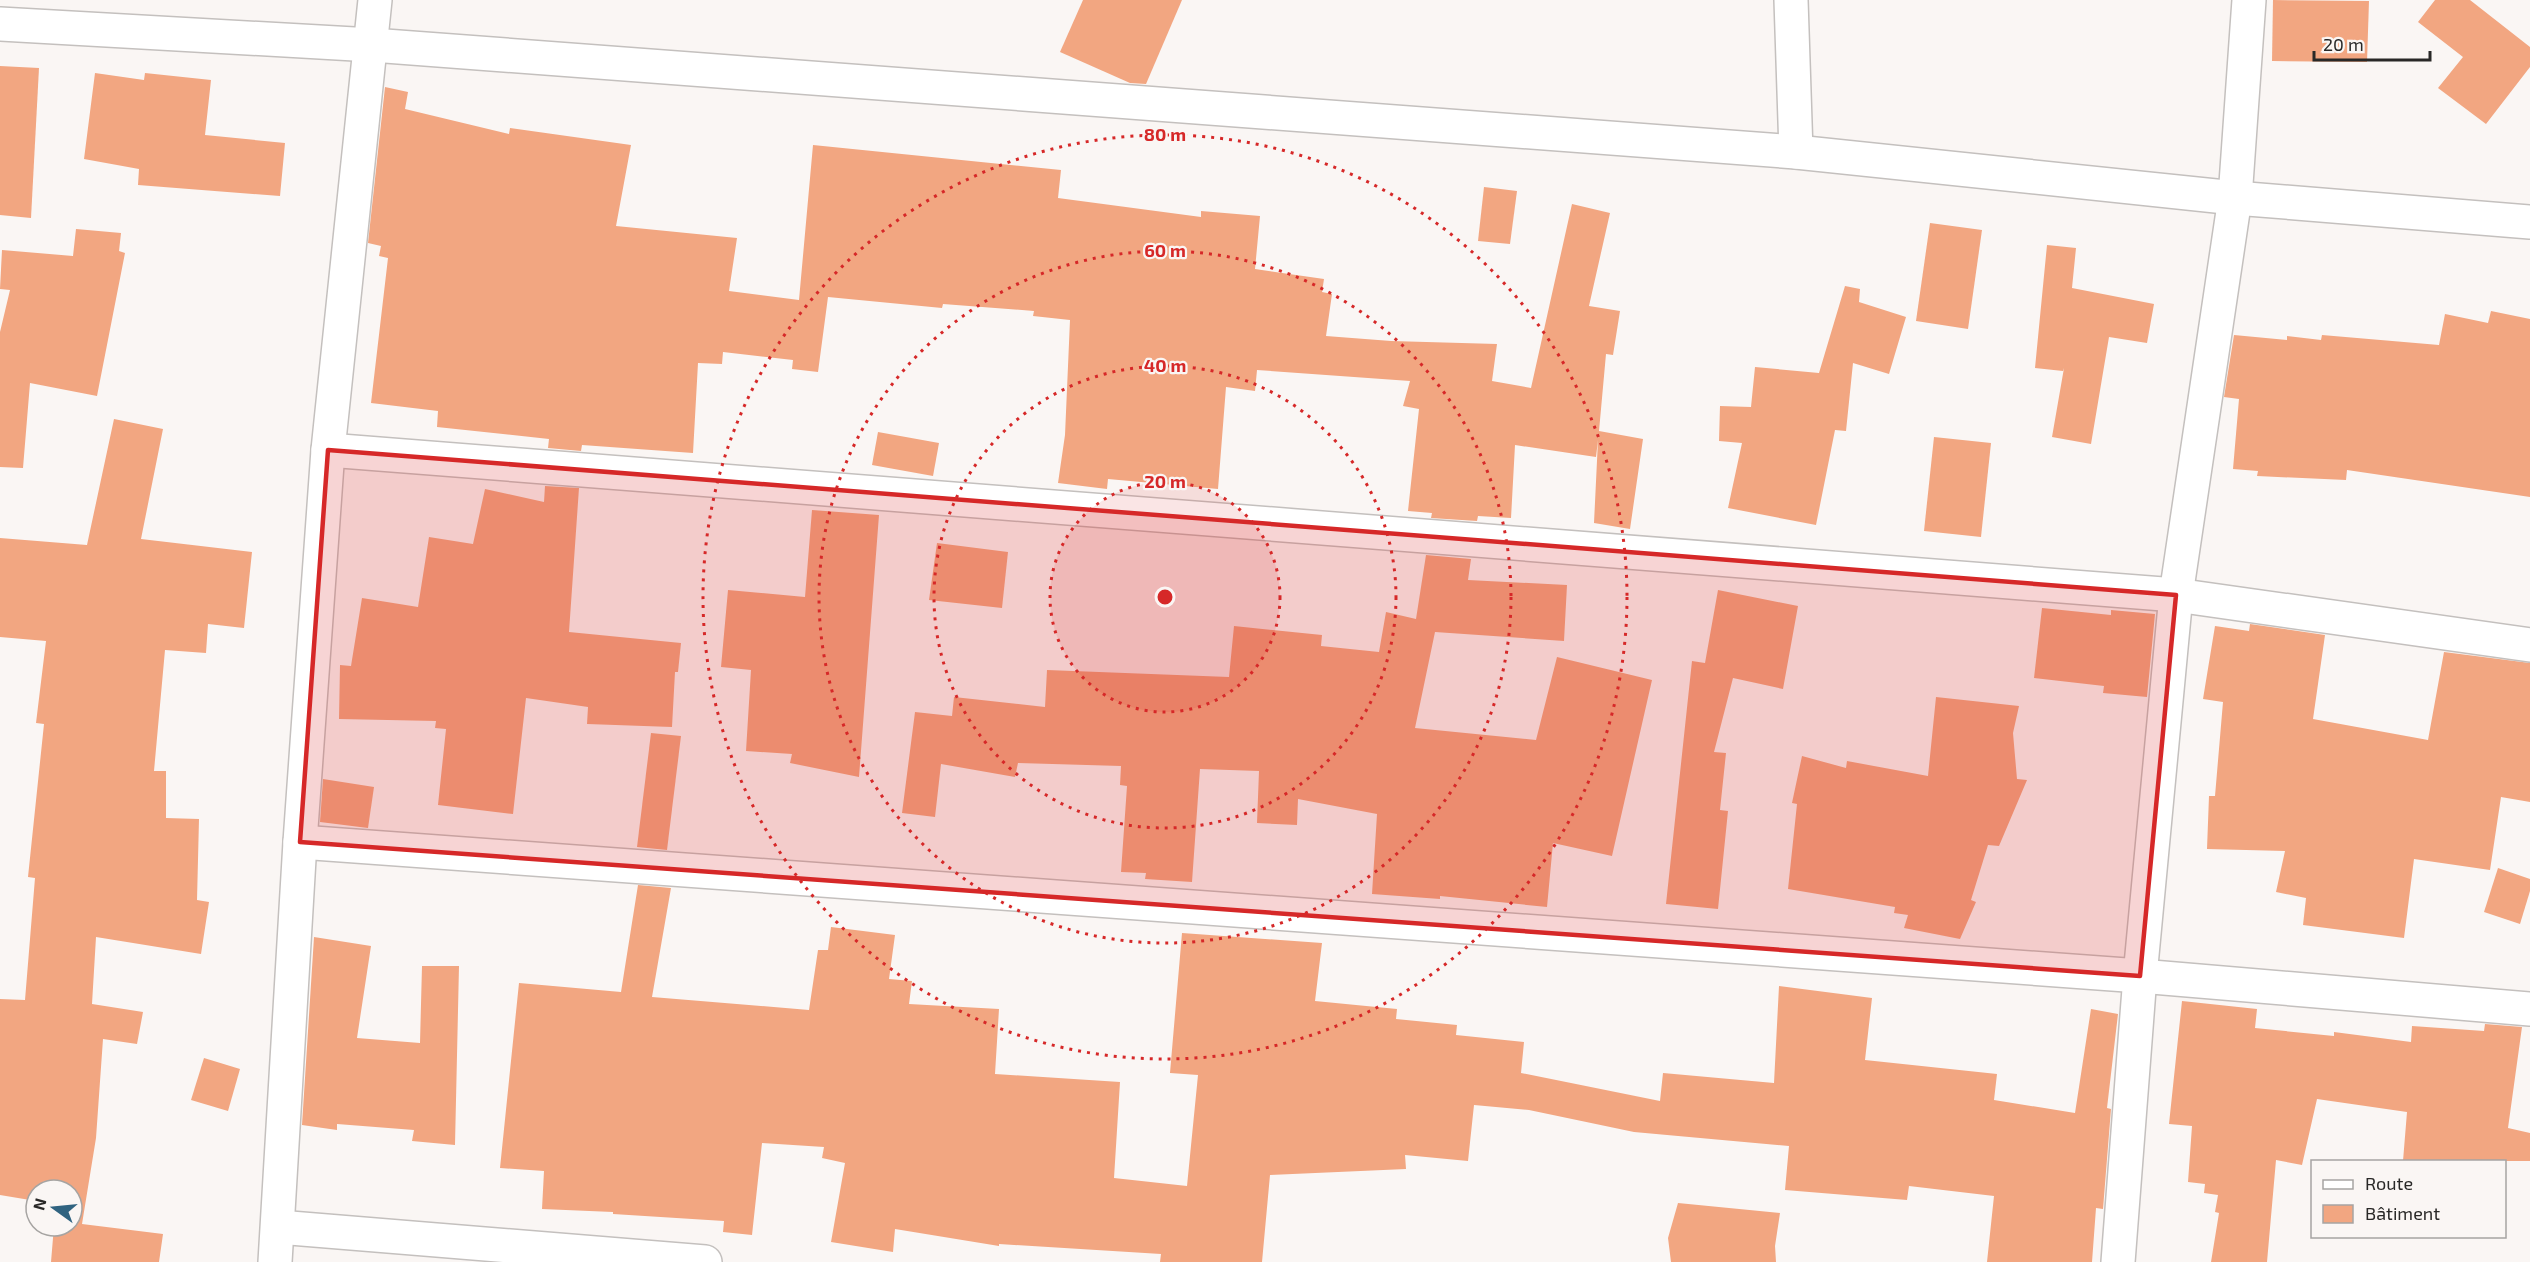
<svg xmlns="http://www.w3.org/2000/svg" width="2530" height="1262" font-family="'Exo 2',sans-serif">
<style>
.building{fill:#f2a681}
.lines{fill:none;stroke-linecap:round;stroke-linejoin:round}
.minor-casing{stroke:#c4c0be;stroke-width:36}
.minor{stroke:#fff;stroke-width:33}
.marked{fill:#d62828;fill-opacity:0.2;stroke:#d62828;stroke-width:4.5;stroke-linejoin:round}
.ring{fill:none;stroke:#d62828;stroke-width:3;stroke-dasharray:3 6}
.centre{fill:#d62828;stroke:#faf6f4;stroke-width:3}
.ring-label{font-size:18px;text-anchor:middle;font-weight:bold;fill:#d62828;stroke:#faf6f4;stroke-width:4.5;stroke-linejoin:round;paint-order:stroke}
</style>
<rect width="100%" height="100%" fill="#faf6f4"/>
<g class="building">
<path d="M1083,0H1182L1146,84L1130,83L1060,52Z"/>
<path d="M2273,0L2369,1L2367,62L2272,61Z"/>
<path d="M2435,0H2470L2530,47V67L2486,124L2438,88L2463,57L2418,22Z"/>
<path d="M0,66L39,68L31,218L0,215Z"/>
<path d="M95,73L144,80L145,73L211,80L205,135L285,143L280,196L138,185L139,169L84,159Z"/>
<path d="M385,87L408,92L405,109L509,134L510,128L631,145L616,226L737,238L729,291L799,300L813,145L1061,170L1058,198L1201,217V211L1260,216L1255,269L1324,279L1322,292L1332,294L1326,336L1391,341L1497,344L1492,381L1531,388L1572,204L1610,213L1589,306L1620,311L1613,355L1606,354L1599,431L1643,439L1630,529L1594,523L1598,440L1596,457L1515,445L1511,518L1478,516L1477,521L1431,518L1432,513L1408,511L1419,409L1403,406L1410,381L1257,370L1255,391L1226,387L1218,489L1108,479L1107,489L1058,483L1065,435L1070,320L1033,316L1034,311L943,304L942,308L828,297L818,372L792,369L793,360L723,352L722,364L698,363L693,453L582,445L581,451L548,448L549,439L437,427L438,411L371,403L388,258L379,256L381,246L368,243Z"/>
<path d="M1484,187L1517,191L1510,244L1478,241Z"/>
<path d="M1930,223L1982,230L1968,329L1916,321Z"/>
<path d="M76,229L121,233L119,251L125,253L97,396L30,383L23,468L0,467V332L10,290L0,289L2,250L73,256Z"/>
<path d="M2047,245L2076,248L2072,288L2154,304L2147,343L2109,337L2091,444L2052,437L2064,368L2063,371L2035,368Z"/>
<path d="M1845,286L1860,289L1859,302L1906,317L1889,374L1853,363L1846,431L1835,430L1816,525L1728,508L1742,443L1719,441L1720,406L1751,407L1755,367L1819,373Z"/>
<path d="M2491,311L2530,319V497L2347,470L2346,480L2257,476L2258,471L2233,469L2239,399L2224,397L2234,335L2287,340V336L2321,340L2322,335L2439,345L2445,314L2488,323Z"/>
<path d="M114,419L163,429L141,539L252,552L244,628L208,624L206,653L165,650L154,771H166V818L199,819L197,900L209,902L201,954L96,937L92,1004L143,1012L137,1044L103,1039L96,1138L82,1224L163,1234L159,1262H51L54,1226H72V1190H36V1201L0,1195V999L25,1000L35,878L28,877L44,724L36,723L46,641L0,637V538L87,545Z"/>
<path d="M878,432L939,443L933,476L872,465Z"/>
<path d="M1934,437L1991,443L1981,537L1924,531Z"/>
<path d="M545,486L579,488L569,632L681,643L678,672H675L672,727L587,724L588,707L526,698L513,814L438,805L446,729L435,728L436,721L339,719L340,665L351,666L362,598L418,607L429,537L473,544L485,489L544,502Z"/>
<path d="M812,510L879,515L859,777L790,763L792,754L746,751L751,670L721,667L728,590L805,597Z"/>
<path d="M937,543L1008,552L1002,608L929,600Z"/>
<path d="M1426,555L1471,559L1468,580L1567,585L1564,641L1435,632L1415,728L1536,740L1557,657L1652,680L1612,856L1553,843L1547,907L1440,896V899L1372,894L1377,814L1298,799L1297,825L1257,823L1259,771L1200,769L1192,882L1145,879L1146,873L1121,872L1127,786L1120,785L1121,766L1018,763L1015,777L941,764L935,817L902,813L915,712L952,716L954,697L1045,707L1047,670L1229,677L1234,626L1322,635L1321,646L1379,652L1386,612L1416,619Z"/>
<path d="M1718,590L1798,606L1783,689L1733,678L1714,752L1726,753L1720,810L1728,811L1718,909L1666,904L1692,661L1705,663Z"/>
<path d="M2042,608L2111,615V610L2155,614L2147,697L2103,693L2104,686L2034,678Z"/>
<path d="M2250,624L2325,635L2313,719L2428,740L2444,652L2530,663V802L2501,797L2490,870L2414,859L2404,938L2303,925L2306,898L2276,892L2285,851L2207,849L2209,796H2215L2223,702L2203,699L2215,626L2249,631Z"/>
<path d="M1936,697L2019,706L2013,733L2017,779L2027,780L1999,846L1988,845L1971,900L1976,902L1960,939L1904,928L1908,915L1894,913L1895,907L1788,889L1797,804L1792,803L1802,756L1846,768L1847,761L1928,776Z"/>
<path d="M651,733L681,736L667,850L637,847Z"/>
<path d="M323,779L374,787L368,828L320,822Z"/>
<path d="M2498,868L2530,879V891L2520,924L2484,912Z"/>
<path d="M638,885L671,888L652,997L809,1010L818,950H828L831,927L895,935L889,979L912,981L909,1004L999,1009L995,1074L1120,1082L1114,1178L1187,1186L1198,1075L1170,1073L1182,933L1322,943L1315,1001L1397,1009L1396,1019L1457,1025L1456,1035L1524,1042L1521,1073L1660,1101L1663,1073L1774,1083L1779,986L1872,998L1865,1060L1997,1074L1994,1100L2075,1113L2091,1009L2118,1014L2107,1108L2111,1109L2103,1209L2096,1208L2092,1262H1987L1994,1196L1909,1186L1907,1200L1785,1190L1789,1146L1634,1132L1529,1110L1474,1105L1468,1161L1405,1155L1406,1169L1270,1175L1262,1262H1160L1161,1254L999,1244V1246L895,1229L893,1252L831,1242L845,1163L822,1158L824,1147L762,1143L752,1235L723,1232L724,1221L613,1214V1212L542,1209L544,1171L500,1168L519,983L621,992Z"/>
<path d="M314,937L371,946L357,1038L420,1043L422,966H459L455,1145L412,1141L414,1130L337,1124V1130L302,1125Z"/>
<path d="M2182,1001L2257,1009L2255,1028L2334,1036V1032L2411,1042L2412,1026L2484,1031L2485,1024L2522,1027L2508,1128L2530,1133V1161H2403L2407,1112L2317,1099L2302,1165L2276,1160L2267,1262H2211L2219,1213L2215,1212L2218,1195L2204,1193L2205,1184L2188,1182L2192,1126L2169,1124Z"/>
<path d="M204,1058L240,1069L228,1111L191,1100Z"/>
<path d="M1678,1203L1780,1213L1775,1246L1776,1262H1671L1668,1238Z"/>
</g>
<g class="lines">
<defs>
<g id="minor">
<path d="M1791,0L1796,152"/>
<path d="M0,24L372,45L1796,152L2235,198L2530,222"/>
<path d="M328,450L2176,595L2530,645"/>
<path d="M300,842L2140,976L2530,1009"/>
<path d="M278,1227L705,1262"/>
<path d="M275,1262L300,842L328,450L375,0"/>
<path d="M2118,1262L2140,976L2176,595L2235,198L2249,0"/>
</g>
</defs>
<use href="#minor" class="minor-casing"/>
<use href="#minor" class="minor"/>
</g>
<path class="marked" d="M328,450L2176,595L2140,976L300,842Z"/>
<circle cx="1165" cy="597" r="115" fill="#d62828" fill-opacity=".12"/>
<g class="ring">
<circle cx="1165" cy="597" r="115"/>
<circle cx="1165" cy="597" r="231"/>
<circle cx="1165" cy="597" r="346"/>
<circle cx="1165" cy="597" r="462"/>
</g>
<circle cx="1165" cy="597" r="9" class="centre"/>
<g class="ring-label">
<text x="1165" y="141">80 m</text>
<text x="1165" y="257">60 m</text>
<text x="1165" y="372">40 m</text>
<text x="1165" y="488">20 m</text>
</g>
<rect x="2311" y="1160" width="195" height="78" fill="#faf6f4" stroke="#a6a4a2" stroke-width="1.5"/>
<rect x="2323" y="1180" width="30" height="9" fill="#ffffff" stroke="#a6a4a2" stroke-width="1.5"/>
<text x="2365" y="1190" font-size="18" fill="#292827">Route</text>
<rect x="2323" y="1205" width="30" height="18" fill="#f2a681" stroke="#a6a4a2" stroke-width="1.5"/>
<text x="2365" y="1220" font-size="18" fill="#292827">Bâtiment</text>
<g transform="translate(54 1208) rotate(285)"><circle r="28" fill="#faf6f4" stroke="#a6a4a2" stroke-width="1.5"/>
<path d="M0-4.5L10 22L0 15L-10 22Z" fill="#306380"/>
<text y="-9" font-size="16" font-weight="bold" text-anchor="middle" fill="#292827">N</text>
</g>
<path d="M2314 51v9h116v-9" fill="none" stroke="#292827" stroke-width="3"/>
<text x="2323" y="51" font-size="18" fill="#292827" stroke="#faf6f4" stroke-width="4.5" paint-order="stroke">20 m</text>
</svg>
